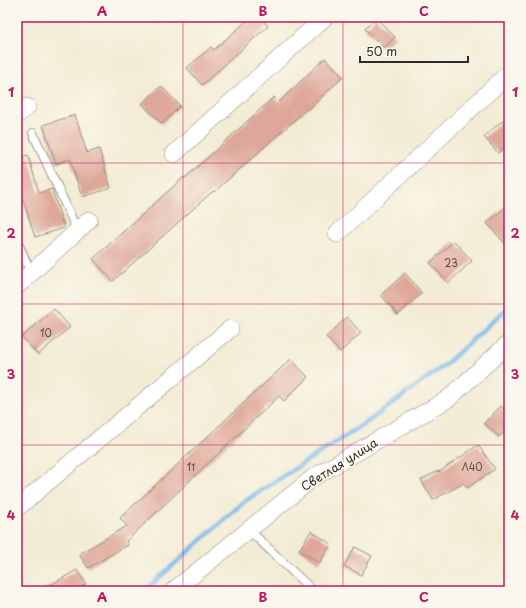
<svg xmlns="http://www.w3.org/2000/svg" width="526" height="608" font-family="'Playpen Sans',sans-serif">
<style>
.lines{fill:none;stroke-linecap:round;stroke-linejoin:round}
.stream{stroke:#77b7eb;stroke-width:4.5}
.building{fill:#dea799}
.lane-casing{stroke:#8f8c80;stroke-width:10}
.street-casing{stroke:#8f8c80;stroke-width:18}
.lane{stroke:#fff;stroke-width:8}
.street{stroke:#fff;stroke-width:17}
.grid{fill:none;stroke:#c2185b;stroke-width:1;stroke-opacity:0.55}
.labels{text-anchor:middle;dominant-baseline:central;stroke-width:3.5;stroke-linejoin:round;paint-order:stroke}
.number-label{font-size:10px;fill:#584a46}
.street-label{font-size:12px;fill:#2b2b2b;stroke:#fbf7ec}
.neatline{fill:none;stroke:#c2185b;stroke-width:1.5}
.grid-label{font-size:13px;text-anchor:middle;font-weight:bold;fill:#c2185b}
</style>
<rect width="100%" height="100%" fill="#fbf7ec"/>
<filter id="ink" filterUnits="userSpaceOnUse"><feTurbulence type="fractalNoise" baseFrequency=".025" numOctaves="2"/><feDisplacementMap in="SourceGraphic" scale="8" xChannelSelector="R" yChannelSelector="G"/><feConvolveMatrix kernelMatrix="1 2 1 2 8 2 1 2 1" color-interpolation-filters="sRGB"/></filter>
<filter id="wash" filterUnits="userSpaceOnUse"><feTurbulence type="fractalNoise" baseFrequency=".012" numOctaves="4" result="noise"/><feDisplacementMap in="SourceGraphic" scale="16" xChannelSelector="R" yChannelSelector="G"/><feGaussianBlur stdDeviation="0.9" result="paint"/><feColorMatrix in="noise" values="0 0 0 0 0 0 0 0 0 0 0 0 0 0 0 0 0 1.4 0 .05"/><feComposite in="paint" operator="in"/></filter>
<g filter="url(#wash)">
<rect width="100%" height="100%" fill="#f3ecd5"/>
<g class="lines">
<path class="stream" d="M144,591L245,501L370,420L445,365L509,306"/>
</g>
<g id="blocks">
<g class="building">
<path d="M251,17H260L268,26L202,85L187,68L211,47L214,50Z"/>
<path d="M376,18L395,37L384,48L365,29Z"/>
<path d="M325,58L343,77L309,109L308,108L214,192L213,191L113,281L93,259L184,177L185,178L274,97L279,102Z"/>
<path d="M161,86L180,106L162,124L142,104Z"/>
<path d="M75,115L87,153L99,149L111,188L82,197L70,159L56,164L43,125Z"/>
<path d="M502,121L509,129V144L498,153L484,137Z"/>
<path d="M28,155L39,193L52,189L64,228L35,237L23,200L17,201V158Z"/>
<path d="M509,204V248L487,223Z"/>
<path d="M454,241L472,261L448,283L430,263Z"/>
<path d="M405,273L422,293L398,315L381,295Z"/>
<path d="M54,309L70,327L38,355L22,337Z"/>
<path d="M347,317L361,333L340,352L326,337Z"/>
<path d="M291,359L308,377L284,401L279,396L126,541L128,545L88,568L79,554L127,526L120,518Z"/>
<path d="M501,406L509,414V427L499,437L484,423Z"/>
<path d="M478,445L495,469L467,488L464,483L433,500L421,480L438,471L439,472Z"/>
<path d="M311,531L331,544L319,563L299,550Z"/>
<path d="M355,547L372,556L361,575L344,566Z"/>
<path d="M77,570L86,584L74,591H40Z"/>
</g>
</g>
</g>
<g filter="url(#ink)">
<use href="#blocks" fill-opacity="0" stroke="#8f8c80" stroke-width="1"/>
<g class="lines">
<defs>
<g id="lane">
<path d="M33,133L77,230"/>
<path d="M17,241L31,273"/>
<path d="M249,530L313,591"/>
</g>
<g id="street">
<path d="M17,115L27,107"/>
<path d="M174,154L325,17"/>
<path d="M337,234L509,73"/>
<path d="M17,286L89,220"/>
<path d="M17,508L230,329"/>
<path d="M173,591L314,477L448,399L509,343"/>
</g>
</defs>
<use href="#lane" class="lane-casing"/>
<use href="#street" class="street-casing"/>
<use href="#lane" class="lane"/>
<use href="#street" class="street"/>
</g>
</g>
<path class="grid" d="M183,17V591M343,17V591M17,163H509M17,304H509M17,445H509"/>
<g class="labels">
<g class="number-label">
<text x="451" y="262">23</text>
<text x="46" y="332">10</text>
<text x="191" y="466">11</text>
<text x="472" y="466">Л40</text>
</g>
<g class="street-label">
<text transform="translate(339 464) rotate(-32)">Светлая улица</text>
</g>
</g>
<rect width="526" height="608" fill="none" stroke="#fbf7ec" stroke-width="44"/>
<path d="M360 56v6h108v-6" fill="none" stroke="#2b2b2b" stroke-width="2"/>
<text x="366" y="56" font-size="12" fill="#2b2b2b" stroke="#fbf7ec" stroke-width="3" paint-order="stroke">50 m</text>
<rect x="22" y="22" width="482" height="564" class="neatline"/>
<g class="grid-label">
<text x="102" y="16">A</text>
<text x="263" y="16">B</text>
<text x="424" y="16">C</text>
<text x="11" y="97">1</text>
<text x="515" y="97">1</text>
<text x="11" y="238">2</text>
<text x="515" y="238">2</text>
<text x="11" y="379">3</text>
<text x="515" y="379">3</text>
<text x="11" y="520">4</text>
<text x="515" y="520">4</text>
<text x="102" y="602">A</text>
<text x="263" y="602">B</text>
<text x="424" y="602">C</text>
</g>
</svg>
